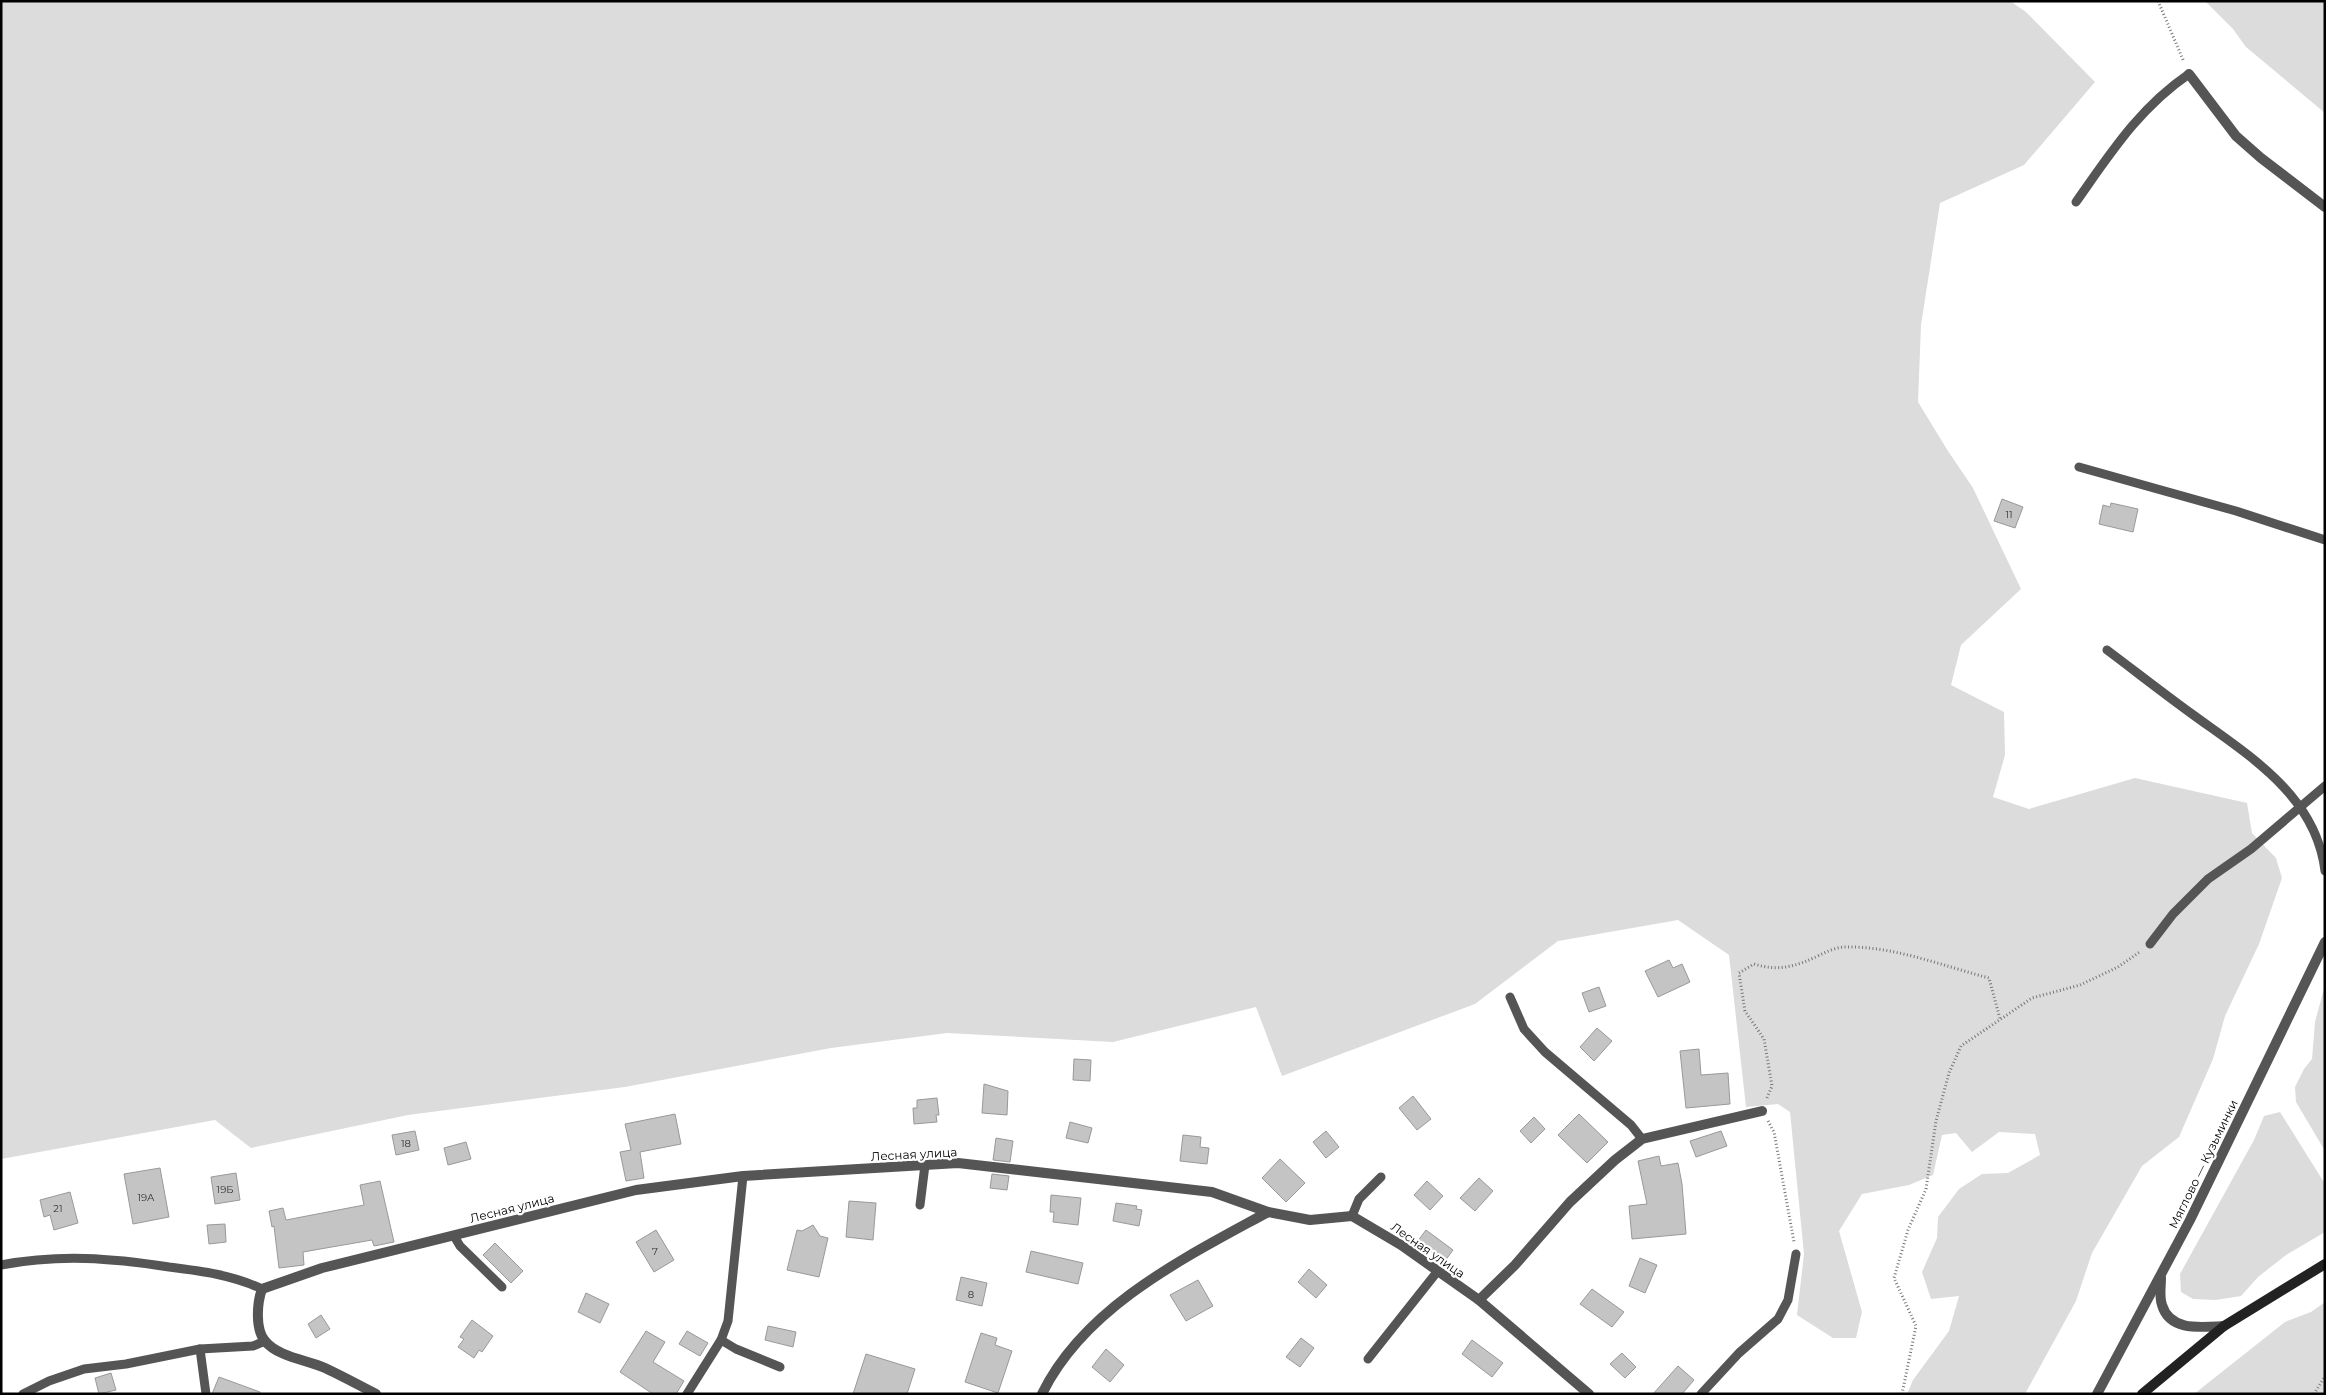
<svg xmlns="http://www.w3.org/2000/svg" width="2326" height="1395" font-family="Montserrat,sans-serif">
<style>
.green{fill:#dcdcdc}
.building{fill:#c4c4c4;stroke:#999}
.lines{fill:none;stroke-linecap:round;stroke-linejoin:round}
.path{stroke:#777;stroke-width:3;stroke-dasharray:1 2.5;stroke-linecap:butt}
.service{stroke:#555;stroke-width:9}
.minor{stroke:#555;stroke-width:10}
.tertiary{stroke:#555;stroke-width:10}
.secondary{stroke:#222;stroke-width:10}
.labels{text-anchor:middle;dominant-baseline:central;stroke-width:4.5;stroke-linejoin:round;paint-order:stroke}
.number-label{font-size:10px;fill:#313131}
.street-label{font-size:12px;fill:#000;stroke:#fff}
</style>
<rect width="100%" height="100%" fill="#fff"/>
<g class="green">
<path d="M1,1H2010L2026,12L2095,82L2024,165L1940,203L1921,325L1918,402L1948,451L1973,488L2021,589L1961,645L1951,685L2004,712L2005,755L1993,797L2029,809L2135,778L2247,803L2252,833L2276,858L2282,878L2259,944L2225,1016L2213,1059L2179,1137L2142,1166L2092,1253L2076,1301L2025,1394H1907L1913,1380L1949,1331L1959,1296L1931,1299L1922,1272L1937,1238L1938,1217L1959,1189L1982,1174L2008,1173L2040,1155L2035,1134L1999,1132L1972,1152L1956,1133L1942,1135L1933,1175L1909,1185L1862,1194L1839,1231L1862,1312L1856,1338H1833L1797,1315L1804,1254L1790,1112L1778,1104L1746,1107L1729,955L1678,920L1558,941L1475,1004L1282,1076L1256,1007L1113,1042L947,1033L831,1048L625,1087L408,1115L251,1148L215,1120L1,1159Z"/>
<path d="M2205,1H2325V113L2246,47L2233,29Z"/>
<path d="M2325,985V1151L2296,1102L2295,1087L2304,1069L2312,1059L2315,1022Z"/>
<path d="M2280,1112L2325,1184V1232L2286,1255L2258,1277L2241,1296L2216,1300L2193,1299L2181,1292L2180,1274L2254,1140L2264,1116Z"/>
<path d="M2325,1302V1394H2194L2285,1322L2311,1312Z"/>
</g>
<g class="building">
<path d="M2002,499L2023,507L2015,528L1994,521Z"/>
<path d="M2111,503L2138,509L2133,532L2099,524L2103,505L2110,507Z"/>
<path d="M1669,960L1673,968L1682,964L1690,982L1658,997L1645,971Z"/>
<path d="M1599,987L1606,1006L1589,1012L1582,993Z"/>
<path d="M1597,1028L1612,1041L1594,1061L1580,1047Z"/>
<path d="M1699,1049L1701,1075L1728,1073L1730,1104L1686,1108L1680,1051Z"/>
<path d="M1074,1059L1091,1060L1090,1081L1073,1080Z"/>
<path d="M984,1084L1008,1091L1007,1115L982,1113Z"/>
<path d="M1413,1096L1431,1119L1417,1130L1399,1108Z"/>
<path d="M937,1098L939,1115H936L937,1122L914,1124L913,1108H917V1100Z"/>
<path d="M675,1114L681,1144L640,1152L644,1178L626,1181L620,1152L631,1150L625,1124Z"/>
<path d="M1579,1114L1608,1142L1587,1163L1558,1135Z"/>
<path d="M1534,1117L1545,1129L1531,1143L1520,1131Z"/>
<path d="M1070,1122L1092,1128L1088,1143L1066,1138Z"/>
<path d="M415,1131L419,1150L396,1155L392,1135Z"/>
<path d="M1326,1131L1339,1147L1326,1158L1313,1142Z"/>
<path d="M1721,1131L1727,1146L1696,1157L1690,1141Z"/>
<path d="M1183,1135L1201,1137L1200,1147L1209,1148L1207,1164L1180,1161Z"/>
<path d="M996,1138L1013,1141L1010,1162L993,1160Z"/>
<path d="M466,1142L471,1159L448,1165L444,1148Z"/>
<path d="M1659,1156L1661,1166L1678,1163L1682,1184L1686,1234L1632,1239L1629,1206L1647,1204L1638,1161Z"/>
<path d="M1280,1159L1305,1183L1286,1202L1262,1178Z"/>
<path d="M160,1168L169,1217L133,1224L124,1174Z"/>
<path d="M236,1173L240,1200L215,1204L211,1177Z"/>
<path d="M992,1174L1009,1176L1007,1190L990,1188Z"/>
<path d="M1479,1178L1493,1191L1475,1211L1460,1198Z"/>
<path d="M380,1181L394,1242L374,1246L372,1240L303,1252L304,1265L279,1268L274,1226L272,1227L269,1211L283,1208L286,1220L364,1205L360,1185Z"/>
<path d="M1427,1181L1443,1196L1430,1210L1414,1195Z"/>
<path d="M70,1192L78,1223L54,1230L50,1215L44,1217L40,1200Z"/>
<path d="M1051,1195L1081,1198L1078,1225L1053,1222L1054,1212H1050Z"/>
<path d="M849,1201L876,1203L873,1240L846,1237Z"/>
<path d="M1116,1203L1137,1206L1136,1209L1142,1210L1139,1226L1113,1221Z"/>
<path d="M225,1224L226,1242L209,1244L207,1225Z"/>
<path d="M813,1225L820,1236L828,1238L819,1277L787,1270L797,1230L802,1231Z"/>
<path d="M656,1230L674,1260L654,1272L636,1242Z"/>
<path d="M1426,1230L1453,1250L1445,1261L1417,1242Z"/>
<path d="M495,1243L523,1271L511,1283L483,1255Z"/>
<path d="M1031,1251L1083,1263L1078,1284L1026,1272Z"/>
<path d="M1640,1258L1657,1265L1645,1293L1629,1286Z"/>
<path d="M1309,1269L1327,1285L1316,1298L1298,1282Z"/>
<path d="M961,1277L987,1283L982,1306L956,1300Z"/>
<path d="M1198,1280L1213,1306L1186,1321L1170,1295Z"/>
<path d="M1592,1289L1624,1312L1612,1327L1580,1304Z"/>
<path d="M586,1293L609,1304L600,1323L578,1312Z"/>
<path d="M321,1315L330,1329L316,1338L308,1324Z"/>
<path d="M472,1320L493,1336L482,1352L479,1350L474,1358L458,1347L464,1339L460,1337Z"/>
<path d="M768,1326L796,1332L793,1347L765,1340Z"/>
<path d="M646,1331L665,1342L653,1362L684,1381L676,1394H653L620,1372Z"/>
<path d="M687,1331L708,1343L700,1356L679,1344Z"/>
<path d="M981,1333L997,1338L995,1345L1012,1351L998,1393L965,1382Z"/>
<path d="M1301,1338L1314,1348L1300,1367L1286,1357Z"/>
<path d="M1472,1340L1503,1363L1492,1377L1462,1354Z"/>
<path d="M1106,1349L1124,1365L1110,1382L1092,1367Z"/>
<path d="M1622,1353L1636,1367L1625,1378L1610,1364Z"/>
<path d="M866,1354L915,1369L907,1394H853Z"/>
<path d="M1678,1366L1694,1380L1682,1394H1653Z"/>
<path d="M111,1373L116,1390L99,1394L95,1378Z"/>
<path d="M219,1377L260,1392V1394H212Z"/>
</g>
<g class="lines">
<g class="path">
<path d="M2158,1L2184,62"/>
<path d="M1767,1098L1772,1086L1764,1039L1745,1011L1739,973L1754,964C1779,972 1797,966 1820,955C1828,951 1837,947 1846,947C1894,946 1943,966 1989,978L2000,1019"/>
<path d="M1768,1121L1774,1132L1794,1242"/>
<path d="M1902,1394L1916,1326L1894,1278L1908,1230L1926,1189L1936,1121L1949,1073L1961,1046L2032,998L2080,985L2118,967L2141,951"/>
<path d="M2314,1394L2325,1376"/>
</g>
<g class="service">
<path d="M2076,202C2110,154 2139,108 2189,74"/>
<path d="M2079,467L2236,511L2325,540"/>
<path d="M2107,650C2135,671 2163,693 2192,714C2248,755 2316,795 2325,871"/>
<path d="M2150,944L2173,914L2208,879L2251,849L2325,786"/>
<path d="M1510,997L1524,1029L1545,1052L1631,1125L1642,1139"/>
<path d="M920,1205L925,1165"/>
<path d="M1352,1216L1359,1199L1381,1177"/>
<path d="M454,1236L460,1246L502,1287"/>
<path d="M1,1265C60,1254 111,1258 169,1267C201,1271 233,1275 262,1289"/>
<path d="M721,1340L736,1349L780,1367"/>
<path d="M200,1349L206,1394"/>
<path d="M1368,1359L1437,1272"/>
<path d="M23,1394L49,1381L84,1369L126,1364L200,1349L253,1346L265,1341"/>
<path d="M687,1394L721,1340L728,1321L743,1176"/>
<path d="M1701,1394L1739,1353L1778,1319L1788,1300L1796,1254"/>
</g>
<g class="minor">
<path d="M2189,74L2236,136L2261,158L2325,207"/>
<path d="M1479,1300L1515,1265L1570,1202L1615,1160L1642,1139L1762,1111"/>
<path d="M376,1394C359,1385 342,1376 325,1368C307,1360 278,1357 265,1341C255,1329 257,1303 262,1289L322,1268L636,1190L743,1176L958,1163L1212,1192L1268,1212L1310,1220L1352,1216L1401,1245L1479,1300L1589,1394"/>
<path d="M1042,1394C1085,1306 1186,1257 1268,1212"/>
</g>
<g class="tertiary">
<path d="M2161,1278C2161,1286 2159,1297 2162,1305C2170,1332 2202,1327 2224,1326"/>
<path d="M2097,1394L2190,1220L2325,942"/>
</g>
<path class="secondary" d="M2142,1394L2224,1326L2325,1264"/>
</g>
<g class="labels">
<g class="number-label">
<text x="2009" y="514">11</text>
<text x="406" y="1143">18</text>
<text x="225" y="1189">19Б</text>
<text x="146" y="1197">19А</text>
<text x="58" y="1208">21</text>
<text x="655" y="1251">7</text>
<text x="971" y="1294">8</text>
</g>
<g class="street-label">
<text transform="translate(914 1154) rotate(-3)">Лесная улица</text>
<text transform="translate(2203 1164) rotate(-64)">Мяглово — Кузьминки</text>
<text transform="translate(512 1208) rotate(-14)">Лесная улица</text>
<text transform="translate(1428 1250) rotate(35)">Лесная улица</text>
</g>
</g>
<rect width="2326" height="1395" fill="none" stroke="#000000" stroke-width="5"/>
</svg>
